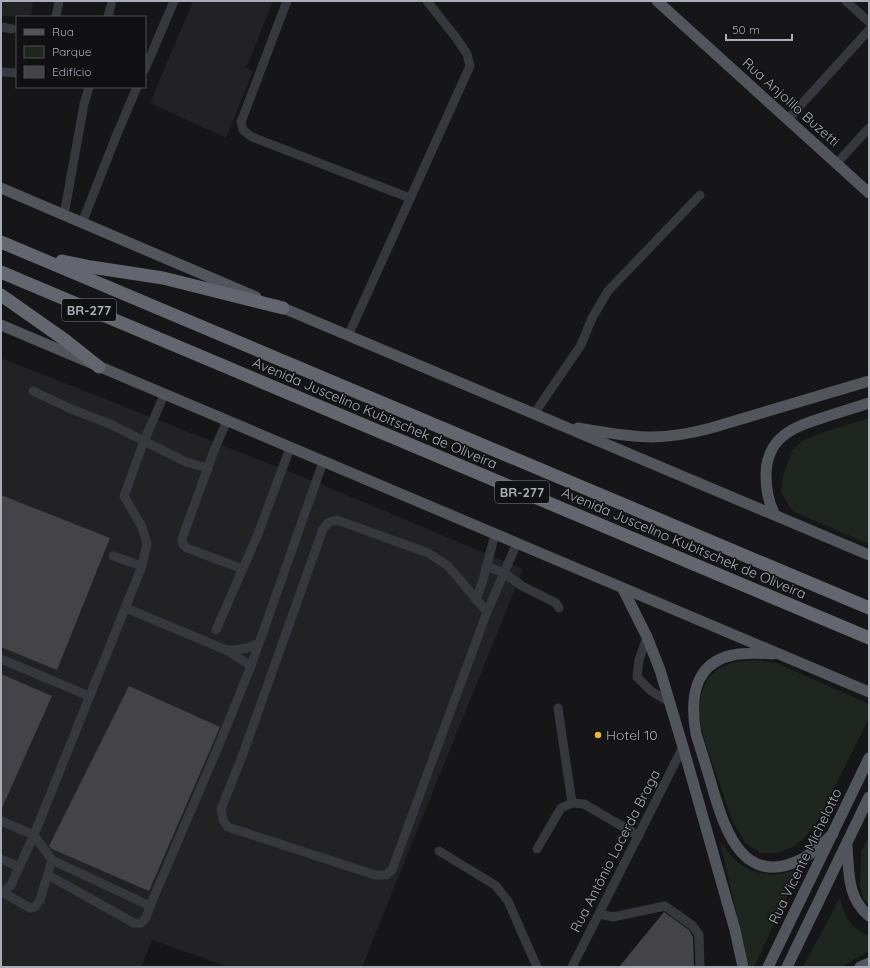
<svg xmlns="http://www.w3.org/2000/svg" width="870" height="968" font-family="Quicksand,sans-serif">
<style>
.built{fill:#222225}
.green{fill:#1e261f}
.building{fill:#434348}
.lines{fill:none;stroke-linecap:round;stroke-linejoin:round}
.minor{stroke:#37383d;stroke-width:9}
.major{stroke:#53555c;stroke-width:11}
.highway{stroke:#63666e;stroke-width:13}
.poi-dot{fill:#ecb43a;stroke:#111113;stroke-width:1.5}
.labels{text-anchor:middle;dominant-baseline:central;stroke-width:3;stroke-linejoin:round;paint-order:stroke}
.shield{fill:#111113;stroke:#7b7e86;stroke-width:1}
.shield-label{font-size:13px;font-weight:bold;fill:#a9adb8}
.street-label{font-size:14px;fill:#a9adb8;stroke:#111113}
.poi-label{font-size:14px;fill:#a9adb8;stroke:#111113;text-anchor:start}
</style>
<rect width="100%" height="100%" fill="#161618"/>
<g class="built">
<path d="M1,1H33L31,17L1,16Z"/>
<path d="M193,1H273L246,68L253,71L226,138L150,103Z"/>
<path d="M1,358L323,485L523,569L362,967H229L152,940L141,967H1Z"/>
</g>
<g class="green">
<path d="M869,418V544L792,511L781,492L783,476L792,450L802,441L821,433Z"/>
<path d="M755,660L776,663L869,704V718L818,820L806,836L793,847L777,853H761L745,843L732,820L703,735L698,711L702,692L708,678L719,668L735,662Z"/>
<path d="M869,836V905L864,900L860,886L861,852Z"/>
<path d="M720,842L736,861L752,871L772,875L799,870L754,967H749Z"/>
<path d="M840,898C845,918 849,927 869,936V951L841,967H803Z"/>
</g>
<g class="building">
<path d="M1,495L110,538L57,670L1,647Z"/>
<path d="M1,674L52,696L1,810Z"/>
<path d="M129,686L220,727L149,891L52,849L49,846Z"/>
<path d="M664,912L689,930L693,937L694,967H619Z"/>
</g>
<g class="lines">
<g class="minor">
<path d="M287,1L241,122L243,130L252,137L410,198"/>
<path d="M846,1L869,22"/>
<path d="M56,17L59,1"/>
<path d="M108,17L112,1"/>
<path d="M1,27L12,29"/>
<path d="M145,69L174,1"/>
<path d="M1,72L17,73"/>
<path d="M788,119L869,30"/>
<path d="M837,163L869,128"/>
<path d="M64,215L84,104L89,87"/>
<path d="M82,223L117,134L137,87"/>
<path d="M348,336L470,66L467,54L457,39L427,1"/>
<path d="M33,391L71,409L110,424L186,462L208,468"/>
<path d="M534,414L581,345L592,318L608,291L700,195"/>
<path d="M227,421L215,448L182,539L183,544L187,548L243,569"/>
<path d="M113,556L142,566"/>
<path d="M486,566L504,573L522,586L556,603L559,608"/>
<path d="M476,600L483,580L495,534"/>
<path d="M126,608L226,650L251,666"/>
<path d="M487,612L448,566L428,553L337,520C330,521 327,523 323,529L243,754L221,809L223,820L228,827L375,875H386L392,870L487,612L517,543"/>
<path d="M216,630L258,534L290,448"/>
<path d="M647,637L639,660L637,677L651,691L671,703"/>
<path d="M226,650C239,650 248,649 259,643"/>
<path d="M1,659L89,696"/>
<path d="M558,708L572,803"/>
<path d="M1,821L34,835L52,860L40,900L35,907L30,908L2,892"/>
<path d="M537,849L561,808L572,803L584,804L639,836"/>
<path d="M439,851L495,885L508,901L537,967"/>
<path d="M1,859L19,867"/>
<path d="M52,860L150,906L219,745L251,666L323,462"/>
<path d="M48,875L134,923H141L146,918L150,906"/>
<path d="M1,892L8,888L11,885L34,835L142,566L147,544L142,527L124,496L144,441L164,395"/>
<path d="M599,914L613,917L665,906L693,926L699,935L700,967"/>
<path d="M572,967L683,747"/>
</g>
<g class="major">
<path d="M657,1L869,193"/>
<path d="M1,188L256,297"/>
<path d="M276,305L869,555"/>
<path d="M1,325L869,692"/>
<path d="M578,428C603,432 628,437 652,437C672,437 692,433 711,428L869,381"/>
<path d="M775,515C768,502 766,489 766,474C767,436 794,427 825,417C840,412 854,408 869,403"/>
<path d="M623,589L647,637L660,670L683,747L735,930L743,967"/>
<path d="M773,654C760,653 746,652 733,655C693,663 690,701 696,734C702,753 708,772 713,790C726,834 745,888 802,859C813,853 823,842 833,834"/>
<path d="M847,846C849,872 847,898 869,916"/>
<path d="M768,967L869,758"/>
<path d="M787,967L869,797"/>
<path d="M860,967L869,963"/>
</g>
<g class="highway">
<path d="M1,242L869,608"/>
<path d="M62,261L91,267L163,278L283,308"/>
<path d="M1,272L869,638"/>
<path d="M1,295L65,340L99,367"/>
</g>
</g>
<circle class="poi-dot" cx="598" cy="735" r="4"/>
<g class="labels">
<g class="shield">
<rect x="62" y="299" width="54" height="22" rx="3"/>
<rect x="495" y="481" width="54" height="22" rx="3"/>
</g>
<g class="shield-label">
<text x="89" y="310">BR-277</text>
<text x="522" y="492">BR-277</text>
</g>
<g class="street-label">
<text transform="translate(791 102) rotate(42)">Rua Anjolilo Buzetti</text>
<text transform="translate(375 413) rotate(23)">Avenida Juscelino Kubitschek de Oliveira</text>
<text transform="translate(684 543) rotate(23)">Avenida Juscelino Kubitschek de Oliveira</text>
<text transform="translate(615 851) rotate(-63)">Rua Antônio Lacerda Braga</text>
<text transform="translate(805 856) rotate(-64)">Rua Vicente Michelotto</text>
</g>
<g class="poi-label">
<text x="606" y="735">Hotel 10</text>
</g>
</g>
<rect width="870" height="968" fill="none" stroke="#a9adb8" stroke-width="4"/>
<rect x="16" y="16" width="130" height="72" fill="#111113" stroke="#4e4f55"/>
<rect x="24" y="29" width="20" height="6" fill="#53555c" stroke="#4e4f55"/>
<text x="52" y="36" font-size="12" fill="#a9adb8">Rua</text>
<rect x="24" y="46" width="20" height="12" fill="#1e261f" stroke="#4e4f55"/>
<text x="52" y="56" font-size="12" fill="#a9adb8">Parque</text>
<rect x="24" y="66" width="20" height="12" fill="#434348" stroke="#4e4f55"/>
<text x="52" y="76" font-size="12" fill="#a9adb8">Edifício</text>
<path d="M726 34v6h66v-6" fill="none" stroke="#a9adb8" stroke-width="2"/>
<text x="732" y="34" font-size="12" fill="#a9adb8" stroke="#111113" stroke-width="3" paint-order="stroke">50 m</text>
</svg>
